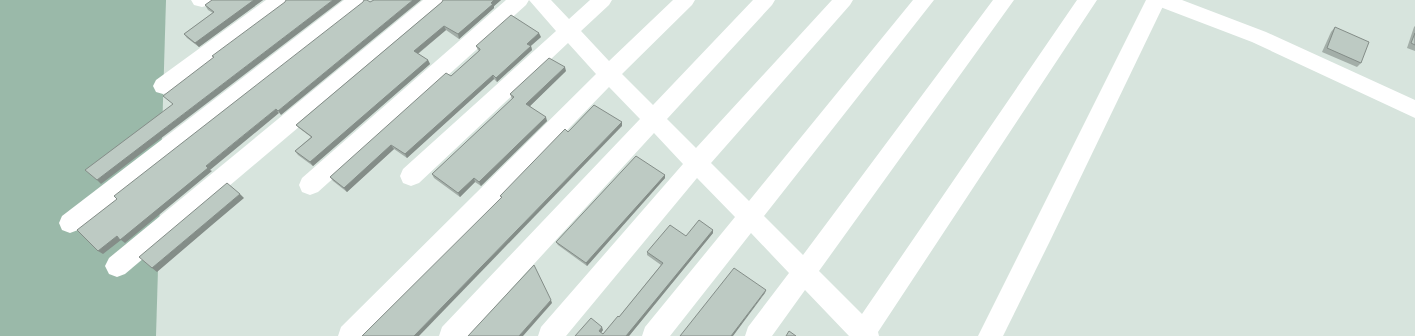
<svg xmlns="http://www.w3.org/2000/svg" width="1415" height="336" font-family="Ubuntu,sans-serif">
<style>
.green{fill:#9ab9a9}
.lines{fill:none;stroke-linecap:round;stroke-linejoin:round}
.street{fill:#fff;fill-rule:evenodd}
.secondary{fill:#fff;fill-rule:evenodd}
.wall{fill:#a3aea8}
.shaded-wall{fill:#848d88}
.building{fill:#bdcac3;stroke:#848d88}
</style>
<rect width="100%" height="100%" fill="#d7e4dd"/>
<path class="green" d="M0,0H166L156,336H0Z"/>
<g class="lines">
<g class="street">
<path d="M191,0H212L209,5L202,7L194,5Z"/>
<path d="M266,0H290L287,5L170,92L163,94L156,92L153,86L156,80Z"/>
<path d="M344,0H367L364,5L78,230L70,233L62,230L59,223L62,216Z"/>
<path d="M423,0H446L443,5L125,274L117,277L109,274L105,266L109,258Z"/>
<path d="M506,0H529L526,5L318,192L310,195L302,192L299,185L302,178Z"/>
<path d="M529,0H551L569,19L590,0H612L609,5L581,31L609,61L673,0H695L692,5L622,74L653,105L753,0H775L772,5L667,119L696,148L832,0H853L850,5L711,163L749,201L913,0H934L764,216L803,255L993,0H1014L819,271L862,314L1077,0H1097L878,332L879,336H849L805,290L772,336H745L748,327L789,273L751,233L670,336H642L645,327L735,217L697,178L566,336H538L541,327L683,164L654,133L468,336H439L442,327L640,119L609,87L367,336H338L341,327L596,74L568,43L419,183L411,186L403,183L400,176L403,169L556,31Z"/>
<path d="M1152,0H1182L1266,32L1415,100V118L1252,42L1155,5Z"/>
</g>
<path class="secondary" d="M1146,0H1166L1049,243L1003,336H978Z"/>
</g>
<g class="wall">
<path d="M212,0H263L199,47L187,38L184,34L213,13L208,10L205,5Z"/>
<path d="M443,0H501L494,6V8L459,39L446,30L418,54L428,60L430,64L313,166L298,155L295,151L311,137L299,128L296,125L442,2Z"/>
<path d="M1415,26V51L1407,48L1414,27Z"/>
<path d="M1335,27L1361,63L1357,67L1322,52L1331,32Z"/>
<path d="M541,37L531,46L532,50L497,82L494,79L407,158L394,149L347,192L333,181L330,177L451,76L479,51L478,50L476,46Z"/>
<path d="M566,71L530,106L547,121L481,186L475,182L460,197L434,178L432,174L512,99L510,94Z"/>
<path d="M665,175V178L587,266L558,245L556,242Z"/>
<path d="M713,230V233L629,336H575L603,330L601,333L603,334L619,317L661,265L647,255V252L686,236Z"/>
</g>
<g class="shaded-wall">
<path d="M254,0H263L199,47L195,43Z"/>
<path d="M333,0H342L101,184L97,180Z"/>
<path d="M413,0H421L281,115L278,111Z"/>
<path d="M494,0H501L494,6V8L459,39L458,34Z"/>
<path d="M444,26L446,30L416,55L414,51Z"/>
<path d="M539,33L541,37L528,48L527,44Z"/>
<path d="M531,46L532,50L497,82L496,78Z"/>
<path d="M428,60L430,64L313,166L310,162Z"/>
<path d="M565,67L566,71L528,108L526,104Z"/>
<path d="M493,75L494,79L407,158L405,154Z"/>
<path d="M276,109L279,113L210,170L212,171L125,243L121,240L103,254L98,251L206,166Z"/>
<path d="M546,117L547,121L481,186L479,182Z"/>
<path d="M622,122V126L419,336H414Z"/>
<path d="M391,145L394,149L347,192L344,188Z"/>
<path d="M665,175V178L587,266L586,263Z"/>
<path d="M474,178L475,182L460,197L458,193Z"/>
<path d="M240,194L244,198L212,225L157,272L152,268Z"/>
<path d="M713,230V233L629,336H626Z"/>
<path d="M766,290L765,293L733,336H731Z"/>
<path d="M551,300L552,303L523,336H519Z"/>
<path d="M602,327L603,330L600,334L599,331Z"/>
</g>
<g class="building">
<path d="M212,0H254L195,43L184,34L214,12L205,5Z"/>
<path d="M286,0H333L97,180L85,170L173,104L163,96L214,57L212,56L285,2Z"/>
<path d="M364,0H367L370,2L374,0H413L278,111L276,109L234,143L206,166L208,168L120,240L117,236L98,251L77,230L117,199L114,196L363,2Z"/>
<path d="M443,0H494L491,3L493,4L458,34L444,26L414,51L428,60L310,162L295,151L312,137L296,125L442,2Z"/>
<path d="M511,15L539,33L527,44L531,46L496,78L493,75L405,154L391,145L344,188L330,177L446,73L451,76L480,50V49L476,46Z"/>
<path d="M1335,27L1369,42L1361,63L1327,48Z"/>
<path d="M1415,33V45L1411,43Z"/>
<path d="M549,58L565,67L526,104L546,117L479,182L474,178L458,193L432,174L514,97L510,94Z"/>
<path d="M594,105L622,122L414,336H362L502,197L500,196L565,129L568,132Z"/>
<path d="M636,156L665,175L586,263L556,242Z"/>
<path d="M227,183L240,194L208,221L152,268L139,257Z"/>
<path d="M699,220L713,230L626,336H575L591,318L602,327L599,331L603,334L618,316L619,317L663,263L647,252L670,225L686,236Z"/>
<path d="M534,265L551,300L519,336H468Z"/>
<path d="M734,268L766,290L731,336H680Z"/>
<path d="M789,331L796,336H786Z"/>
</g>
</svg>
